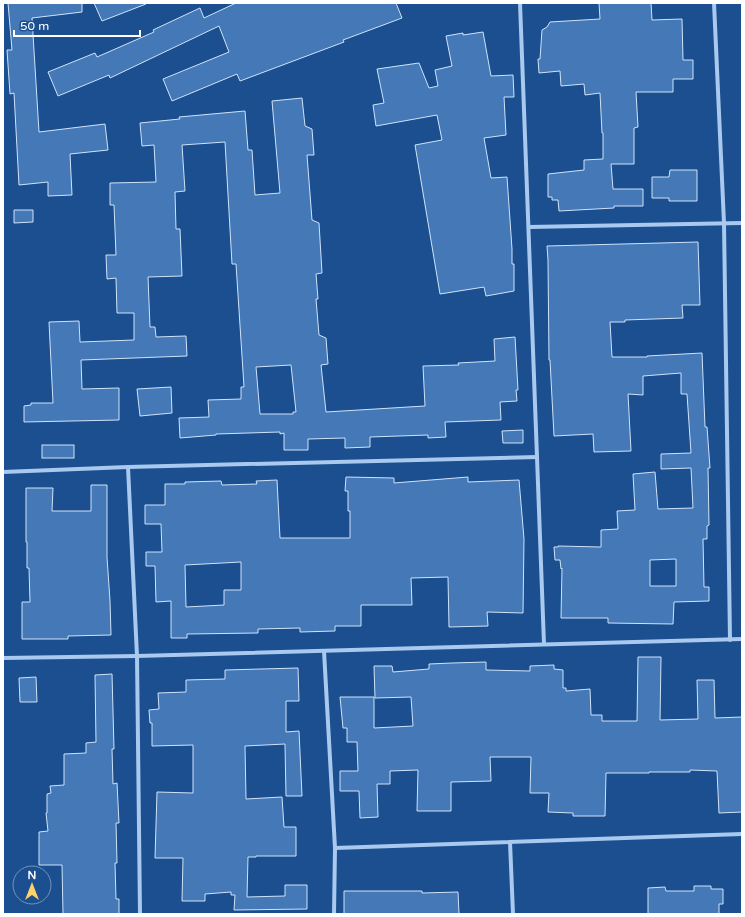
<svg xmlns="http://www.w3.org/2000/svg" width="745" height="917" font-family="'Varela Round',sans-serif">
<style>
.building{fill:#4478b7;stroke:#cfe3fa;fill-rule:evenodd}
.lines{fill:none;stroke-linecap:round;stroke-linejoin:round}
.street{stroke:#a9c9ee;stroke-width:4}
</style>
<rect width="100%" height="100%" fill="#1b4f8f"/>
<g class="building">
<path d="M8,3H82V12L32,18L39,132L105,124L108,150L70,154L72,195L48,196V182L19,185L14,93L10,94L7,50H12Z"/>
<path d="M94,3H146V4L102,21Z"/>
<path d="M236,3H396L402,18L343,40L344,42L240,81L237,74L172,101L163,79L229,52L219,26L110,78L109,75L58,96L48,72L95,53L97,57L154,32L153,30L200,8L204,18Z"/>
<path d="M599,3H651L652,20L682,19L683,60H693V79H673V92H636L638,127L634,128V164H611L613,189H643V206H614V208L559,211L558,200H552V197H548V174L584,170V160L603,159V133H602L600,93L585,95L584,84L561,86L560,71L539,73L538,59H540L542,30L547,27L550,22L600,19Z"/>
<path d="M483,32L491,76L513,75L514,97H504L506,135L484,138L491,178L507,177L512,249V264H514V291L486,296L484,287L440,294L415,145L442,140L437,115L376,126L373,105L384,103L377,69L419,63L429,88L438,86L435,70L452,66L446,36L463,33V35Z"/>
<path d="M302,98L305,126L312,129L314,155H307L312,220L319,223L322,273L316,274L318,299H316L319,335L326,338L328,364L321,365L326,412L425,406L423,366L459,365L458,363L495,361L494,339L515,337L518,390H516L517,401L500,402L501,420L445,422L446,437L428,438V435L370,437V447L345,448V438L308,439V450H284V433L280,434V432L216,434V435L180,438L179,418L209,417L208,400L241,399V387H244L236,264H232L225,142L182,145L185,191L175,192L176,229H180L182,276L148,277L150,327H155L156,337L186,336L187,356L81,360L82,389L119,388V420L24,422V406L31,405V403H53L49,322L79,321L80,342L134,340V313H117L116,278L107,279L106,255H116L114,205H110V183L156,182L154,145L142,146L140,123L180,119L179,117L245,111L248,150H252L255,195L280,193L272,101ZM291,365L296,412H293V414H260L256,367Z"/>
<path d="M670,170H697V201H669V198H652V177H669Z"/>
<path d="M14,210H33V222L14,223Z"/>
<path d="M698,242L700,305H682L683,318L625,320V322H610L612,357H647V356L702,353L705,427H707L710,468H708L709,525L707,526V539H703L704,587H709V601L674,602L673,624L608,623V618H561L562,568L561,569L560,560H555L554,547H558V546L601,547V530L618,529L617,511L635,510L633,474L655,472L658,509L693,508L691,468L661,469V454L691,453L687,394H681V373L643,376V395L628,394L631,451L594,452L593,434L554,436L550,360H549L548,260L547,246ZM676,559V586H650V560Z"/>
<path d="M171,387L172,413L140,416L137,389Z"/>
<path d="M523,430V443H503L502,431Z"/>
<rect x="42" y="445" width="32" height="13"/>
<path d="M346,477L394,478V483L468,477V482L519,480L524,539L523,613L487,612L488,626L449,627L448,577L411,578L412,605H361V626H335V631L300,632V628L258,629V633L187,634V638H171V601L156,602L155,566H146V552H162L161,524H145V505H165V484H185V482L221,481L222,485L257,484L256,481L277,480L280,538H350V511H348V491H345ZM241,562V590H224V605L186,607L185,565Z"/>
<path d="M91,485H107V557L110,601L111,635L68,636V639H22V602H30L29,568H27V542H26V488H53L52,511H91Z"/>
<path d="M638,657H661L660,720L698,719L697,680H714L715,718L742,717V812L719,813L717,771L690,770V772H649V773H606L605,816H573V813L548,812L549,793H530L531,757H490L491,781L451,782V811H417L418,770L390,771V784H377L378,817L360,818L359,791H340V771H358L357,742H347V728H343L340,697H374V728L413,726L411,697L375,698L374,666H392L393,672L429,669V664L452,663L486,662V670L530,671V666L554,665V669L563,670V688H566V691L590,689L591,715H602V721H637Z"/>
<path d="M298,668L299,701H286V732L299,731L302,796H286L285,744L245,746L246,799L282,797L284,827H296V856H256V857H248L247,897L285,896V885H307V909L234,910L235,895H231V892L205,894V901H182L183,858H155L157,792L193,793V745L152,746V723H150L149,710L159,709L158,693L186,692V680L225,679V670Z"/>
<path d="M112,674L114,749H112L113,784L117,783L119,823H116L117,863H115L116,899H119V914H63L62,865H39V832L48,831L46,813H47V794L51,793L50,786L64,785V754L86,753V743L96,742L95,675Z"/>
<path d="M36,677L37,702H20L19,678Z"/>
<path d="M694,886H711V889H723V904H719V914H648V888L665,887L666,891H694Z"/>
<path d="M344,891H422V893L458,892L459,914H344Z"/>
</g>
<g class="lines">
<g class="street">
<path d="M520,3L544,644"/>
<path d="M714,3L724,223L730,640"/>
<path d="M529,227L742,223"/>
<path d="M128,467L137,656L140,914"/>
<path d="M3,472L128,467L537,457"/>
<path d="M324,651L335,848L334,914"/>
<path d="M3,658L137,656L742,639"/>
<path d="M510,842L513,914"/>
<path d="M335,848L742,834"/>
</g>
</g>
<rect width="745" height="917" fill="none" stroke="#ffffff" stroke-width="8"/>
<g transform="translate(32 885)"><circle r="19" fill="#1b4f8f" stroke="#7695bc"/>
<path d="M0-3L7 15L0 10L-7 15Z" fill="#ffd166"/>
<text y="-6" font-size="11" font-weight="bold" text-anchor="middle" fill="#ffffff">N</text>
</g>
<path d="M14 30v6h126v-6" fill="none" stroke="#ffffff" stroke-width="2"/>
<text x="20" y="30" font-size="12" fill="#ffffff" stroke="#1b4f8f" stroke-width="3" paint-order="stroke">50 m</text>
</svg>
